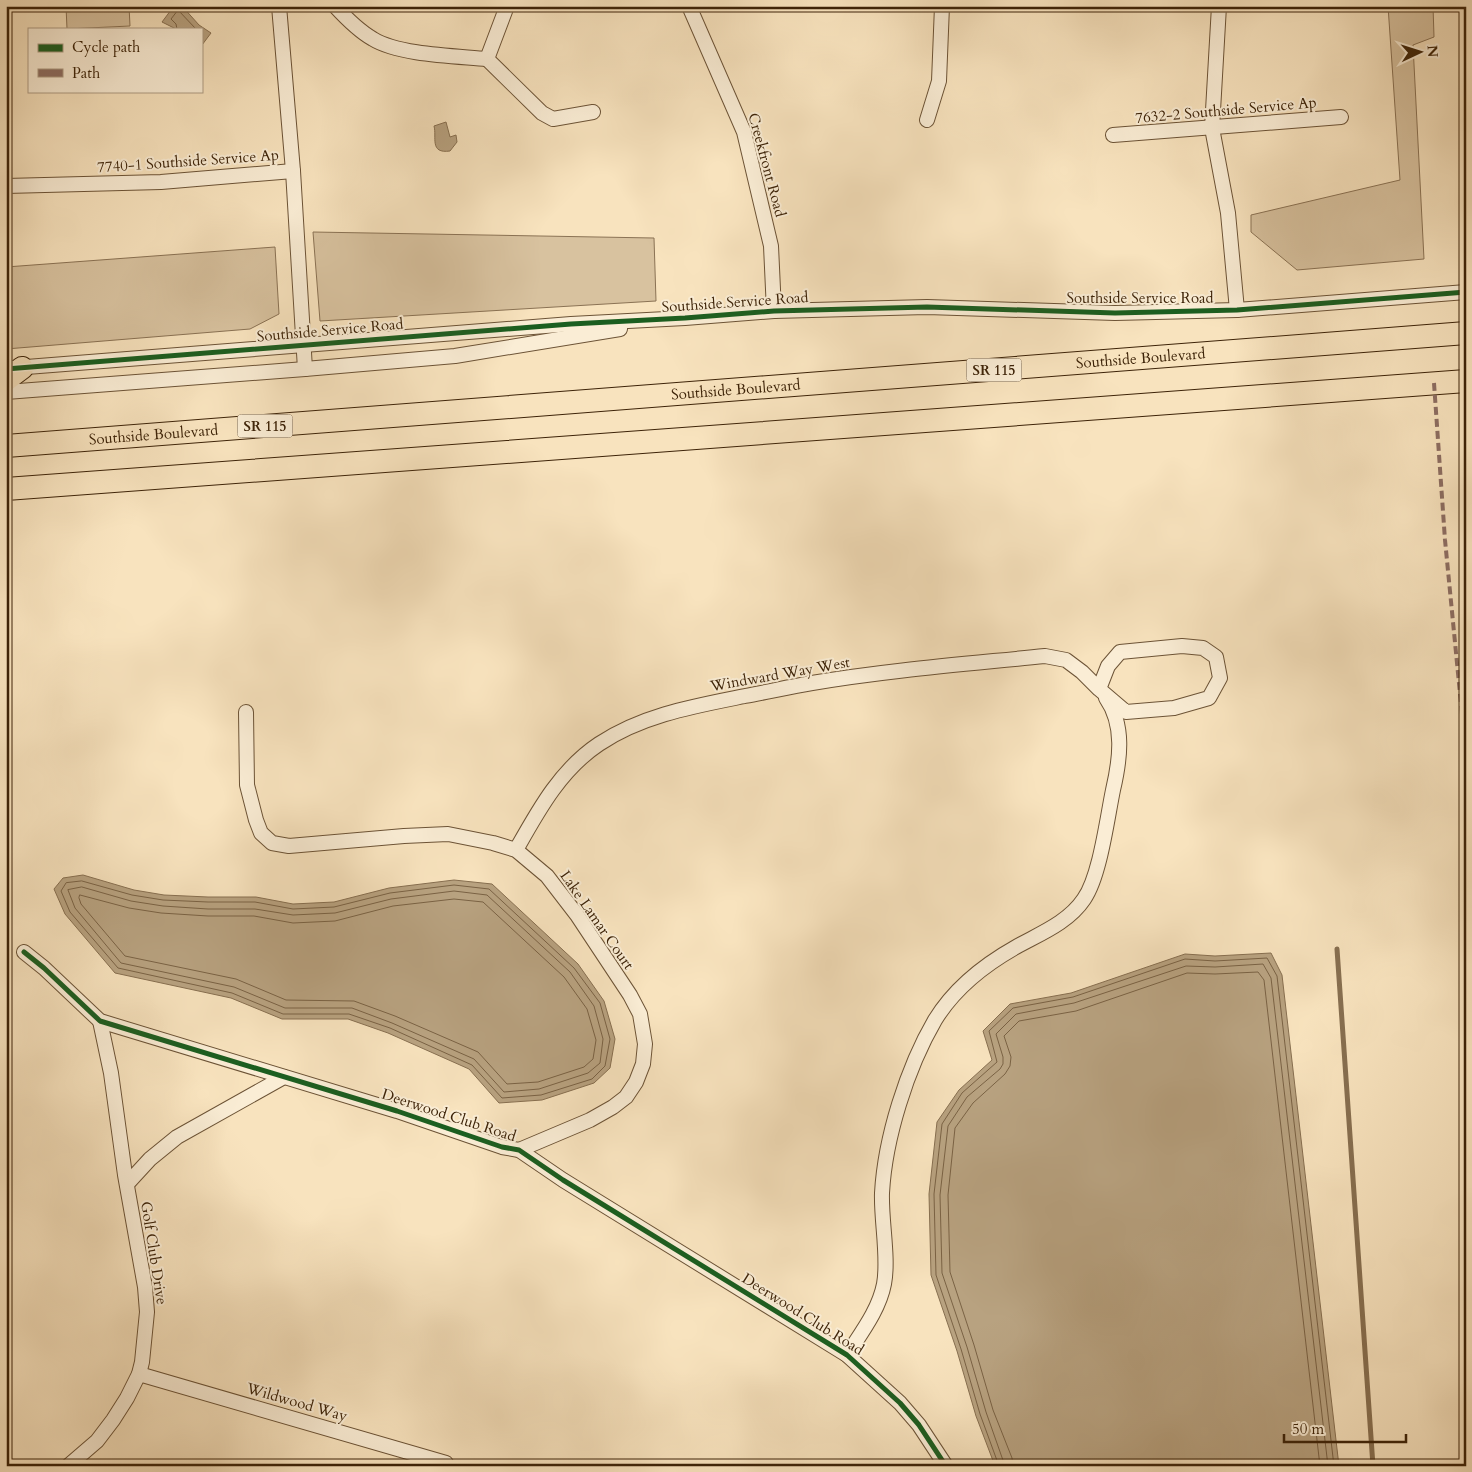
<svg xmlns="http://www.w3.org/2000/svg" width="1472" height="1472" font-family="Cardo,serif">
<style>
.green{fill:#d8c29f;stroke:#8a7254}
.water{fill:#b8a280;stroke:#876f50}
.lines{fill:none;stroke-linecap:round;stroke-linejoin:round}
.shore{stroke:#7a6244;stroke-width:1}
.stream{stroke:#876f50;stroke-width:5}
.minor-casing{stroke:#6c5336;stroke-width:16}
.trunk-casing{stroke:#3d2308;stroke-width:24}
.minor{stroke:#faedd5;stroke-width:14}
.trunk{stroke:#f8e3be;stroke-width:22}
.quiet{stroke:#8d6e63;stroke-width:4;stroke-dasharray:8 4;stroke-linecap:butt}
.cycleway-casing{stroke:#faedd5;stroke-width:8}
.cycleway{stroke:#1b5e20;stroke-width:5}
.labels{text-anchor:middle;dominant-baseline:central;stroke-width:4;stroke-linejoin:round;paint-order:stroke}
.shield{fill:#faedd5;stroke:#766046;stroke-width:1}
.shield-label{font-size:14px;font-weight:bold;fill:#3d2308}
.street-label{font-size:15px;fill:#3d2308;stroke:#faedd5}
</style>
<rect width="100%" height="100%" fill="#f8e3be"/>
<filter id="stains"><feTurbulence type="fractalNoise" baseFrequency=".004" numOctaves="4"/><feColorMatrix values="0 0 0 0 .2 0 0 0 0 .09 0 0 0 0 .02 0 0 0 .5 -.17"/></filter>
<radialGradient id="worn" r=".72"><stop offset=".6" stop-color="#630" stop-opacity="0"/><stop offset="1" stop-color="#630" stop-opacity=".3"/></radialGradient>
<g class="green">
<path d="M66,6H129L130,26L67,29Z"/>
<path d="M1388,6H1433L1434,37L1413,45L1424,259L1297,270L1251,232V215L1400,180Z"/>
<path d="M313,232L654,238L656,301L320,321Z"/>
<path d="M275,247L279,314L250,329L6,349V267Z"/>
</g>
<g class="water">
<path d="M174,6H182L199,25L211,33L202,45L201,29H176L162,22Z"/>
<path d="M446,122L450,137L456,135L457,142L450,151C429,154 437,137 434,126Z"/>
<path d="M83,875L134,890L164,895L208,897H256L293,904L334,902L389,888L454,880L492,884L578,964L604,1001L615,1039L610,1068L594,1083L542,1100L499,1103L469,1069L388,1033L348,1019H282L231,998L115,973L65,914L54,889L63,878Z"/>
<path d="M1271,953L1282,975L1339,1466H995L976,1416L957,1351L931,1275L929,1194L937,1122L959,1090L992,1060L983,1031L1010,1004L1071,993L1185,954L1215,956Z"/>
</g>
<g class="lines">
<g class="shore">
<path d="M177,29L176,24L171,19L178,10L196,29"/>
<path d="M82,881L132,895L163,900L208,902H255L293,909L334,907L390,893L454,885L489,889L574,968L600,1003L610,1039L605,1066L592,1079L541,1095L502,1098L472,1065L390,1028L349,1014H283L232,993L118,968L70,912L61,891L66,883Z"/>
<path d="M82,887L131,901L163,906L208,909H255L293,915L335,913L391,899L454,891L487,895L570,972L594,1006L603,1039L600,1063L588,1073L539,1089L504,1092L474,1059L392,1023L352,1008H285L234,987L121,963L75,908L68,890Z"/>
<path d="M80,895L129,908L161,913L208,916H254L293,923L335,921L393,906L454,899L483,902L564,977L587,1009L596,1040L593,1059L584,1067L538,1082L507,1084L478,1052L395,1016L354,1001L286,1000L236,979L125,956L81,904L79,898Z"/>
<path d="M999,1466L980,1414L961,1349L936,1275L934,1194L942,1124L962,1093L997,1062L989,1031L1013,1008L1073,997L1185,959L1215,961L1267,958L1277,976L1334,1466"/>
<path d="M1005,1466L986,1412L967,1347L942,1273L940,1195L948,1126L967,1097L1000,1069L1003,1064V1057L996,1034L1016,1014L1074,1003L1186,966L1215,967L1263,964L1271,978L1328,1466"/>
<path d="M1013,1466L1012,1458L993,1410L974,1345L950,1272L948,1195L955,1128L973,1103L1005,1074L1010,1066L1011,1057L1004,1036L1019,1021L1076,1011L1187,973L1215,974L1258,972L1264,980L1320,1466"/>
</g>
<path class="stream" d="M1337,949L1373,1466"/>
<defs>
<g id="minor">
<path d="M279,6L293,171L305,369"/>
<path d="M335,6C346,18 359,31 373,39C399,55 456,56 487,59"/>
<path d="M689,6L744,132L771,246L774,311"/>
<path d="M1219,6L1212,128L1228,213L1237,310"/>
<path d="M487,59L542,113L553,119L593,112"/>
<path d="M487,59L507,6"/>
<path d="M927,120L939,81L942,6"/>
<path d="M1113,135L1341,117"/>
<path d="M6,186L161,182L293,171"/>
<path d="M14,368L571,324L685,318L774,311L927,307L1115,313L1237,310L1466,292"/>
<path d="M6,392L305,369L455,356L620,329"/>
<path d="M246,712L247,785L256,820L261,833L272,843L289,846L404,836L448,834L493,843L516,850L547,876L577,915L630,995L640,1014L645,1044L643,1064L636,1082L626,1097L613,1107L590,1120L519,1150"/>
<path d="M516,850C538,811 560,770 599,744C642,715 695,706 745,696C767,692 789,687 812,683C889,670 967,664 1045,656L1066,660L1082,672L1099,689L1126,712L1174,708L1209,698L1220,678L1216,657L1203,648L1182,646L1120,652L1108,666L1099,689"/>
<path d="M24,952L44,968L100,1021L397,1111L502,1147L519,1150L563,1180L847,1355L900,1403L919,1425L946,1466"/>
<path d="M127,1184L150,1159L177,1137L284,1077"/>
<path d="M847,1355C861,1333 879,1310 884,1284C889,1258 881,1221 882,1193C885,1138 907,1068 935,1020C954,989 984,965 1016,947C1039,934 1068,923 1084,899C1100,876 1107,819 1113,790C1120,760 1125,725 1106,698"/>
<path d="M139,1374L446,1463"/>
<path d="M68,1466L97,1441L113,1420L127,1398L139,1374L142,1362L147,1312L145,1287L125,1175L111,1073L100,1021"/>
</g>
<g id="trunk">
<path d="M6,380L22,368"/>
<path id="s1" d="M6,446L1466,333"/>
<path d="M6,489L1466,381"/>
</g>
</defs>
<use href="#minor" class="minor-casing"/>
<use href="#trunk" class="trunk-casing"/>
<use href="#minor" class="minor"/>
<use href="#trunk" class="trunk"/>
<path class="quiet" d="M1434,383L1445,540L1466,755"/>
<defs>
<g id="cycleway">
<path d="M6,369L571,324L685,318L774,311L927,307L1115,313L1237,310L1466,292"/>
<path d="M24,952L44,968L100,1021L397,1111L502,1147L519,1150L563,1180L847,1355L900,1403L919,1425L946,1466"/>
</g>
</defs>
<use href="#cycleway" class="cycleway-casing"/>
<use href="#cycleway" class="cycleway"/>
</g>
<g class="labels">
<g class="shield">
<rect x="966.5" y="358.5" width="55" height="23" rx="4"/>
<rect x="237.5" y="414.5" width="55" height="23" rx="4"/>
</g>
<g class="shield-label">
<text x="994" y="370">SR 115</text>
<text x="265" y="426">SR 115</text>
</g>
<g class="street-label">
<text transform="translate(1226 110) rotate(-5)">7632-2 Southside Service Ap</text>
<text transform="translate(188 161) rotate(-4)">7740-1 Southside Service Ap</text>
<text transform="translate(767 165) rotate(75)">Creekfront Road</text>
<text x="1140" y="298">Southside Service Road</text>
<text transform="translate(735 302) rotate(-4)">Southside Service Road</text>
<text transform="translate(330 330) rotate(-5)">Southside Service Road</text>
<text stroke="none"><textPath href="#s1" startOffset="1138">Southside Boulevard</textPath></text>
<text stroke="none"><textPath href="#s1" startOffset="732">Southside Boulevard</textPath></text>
<text stroke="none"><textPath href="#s1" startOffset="148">Southside Boulevard</textPath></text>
<text transform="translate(780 674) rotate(-10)">Windward Way West</text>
<text transform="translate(597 920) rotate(55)">Lake Lamar Court</text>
<text transform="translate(449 1115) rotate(18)">Deerwood Club Road</text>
<text transform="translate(154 1253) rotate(81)">Golf Club Drive</text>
<text transform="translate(803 1314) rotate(32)">Deerwood Club Road</text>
<text transform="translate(297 1402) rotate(16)">Wildwood Way</text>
</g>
</g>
<rect width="1472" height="1472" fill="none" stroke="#f8e3be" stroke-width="25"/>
<rect x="8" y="8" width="1457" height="1457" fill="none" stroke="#3d2308" stroke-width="2.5"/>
<rect x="12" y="12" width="1447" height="1447" fill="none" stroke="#3d2308"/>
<rect x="28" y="28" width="175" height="65" fill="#faedd5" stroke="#ae9c83"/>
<rect x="38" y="44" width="25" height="8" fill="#1b5e20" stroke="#ae9c83"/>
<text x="72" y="52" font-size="15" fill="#3d2308">Cycle path</text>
<rect x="38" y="69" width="25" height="8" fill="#8d6e63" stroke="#ae9c83"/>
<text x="72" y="78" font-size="15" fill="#3d2308">Path</text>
<g transform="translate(1420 52) rotate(86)" stroke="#faedd5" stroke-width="4" paint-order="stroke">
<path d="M0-4L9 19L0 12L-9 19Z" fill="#3d2308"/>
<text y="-8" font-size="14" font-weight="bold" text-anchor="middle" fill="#3d2308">N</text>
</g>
<path d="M1284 1434v8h122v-8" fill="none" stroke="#3d2308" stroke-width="2.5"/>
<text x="1292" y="1434" font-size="15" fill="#3d2308" stroke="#faedd5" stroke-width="4" paint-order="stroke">50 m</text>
<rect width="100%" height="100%" filter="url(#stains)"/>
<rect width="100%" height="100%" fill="url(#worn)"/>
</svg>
